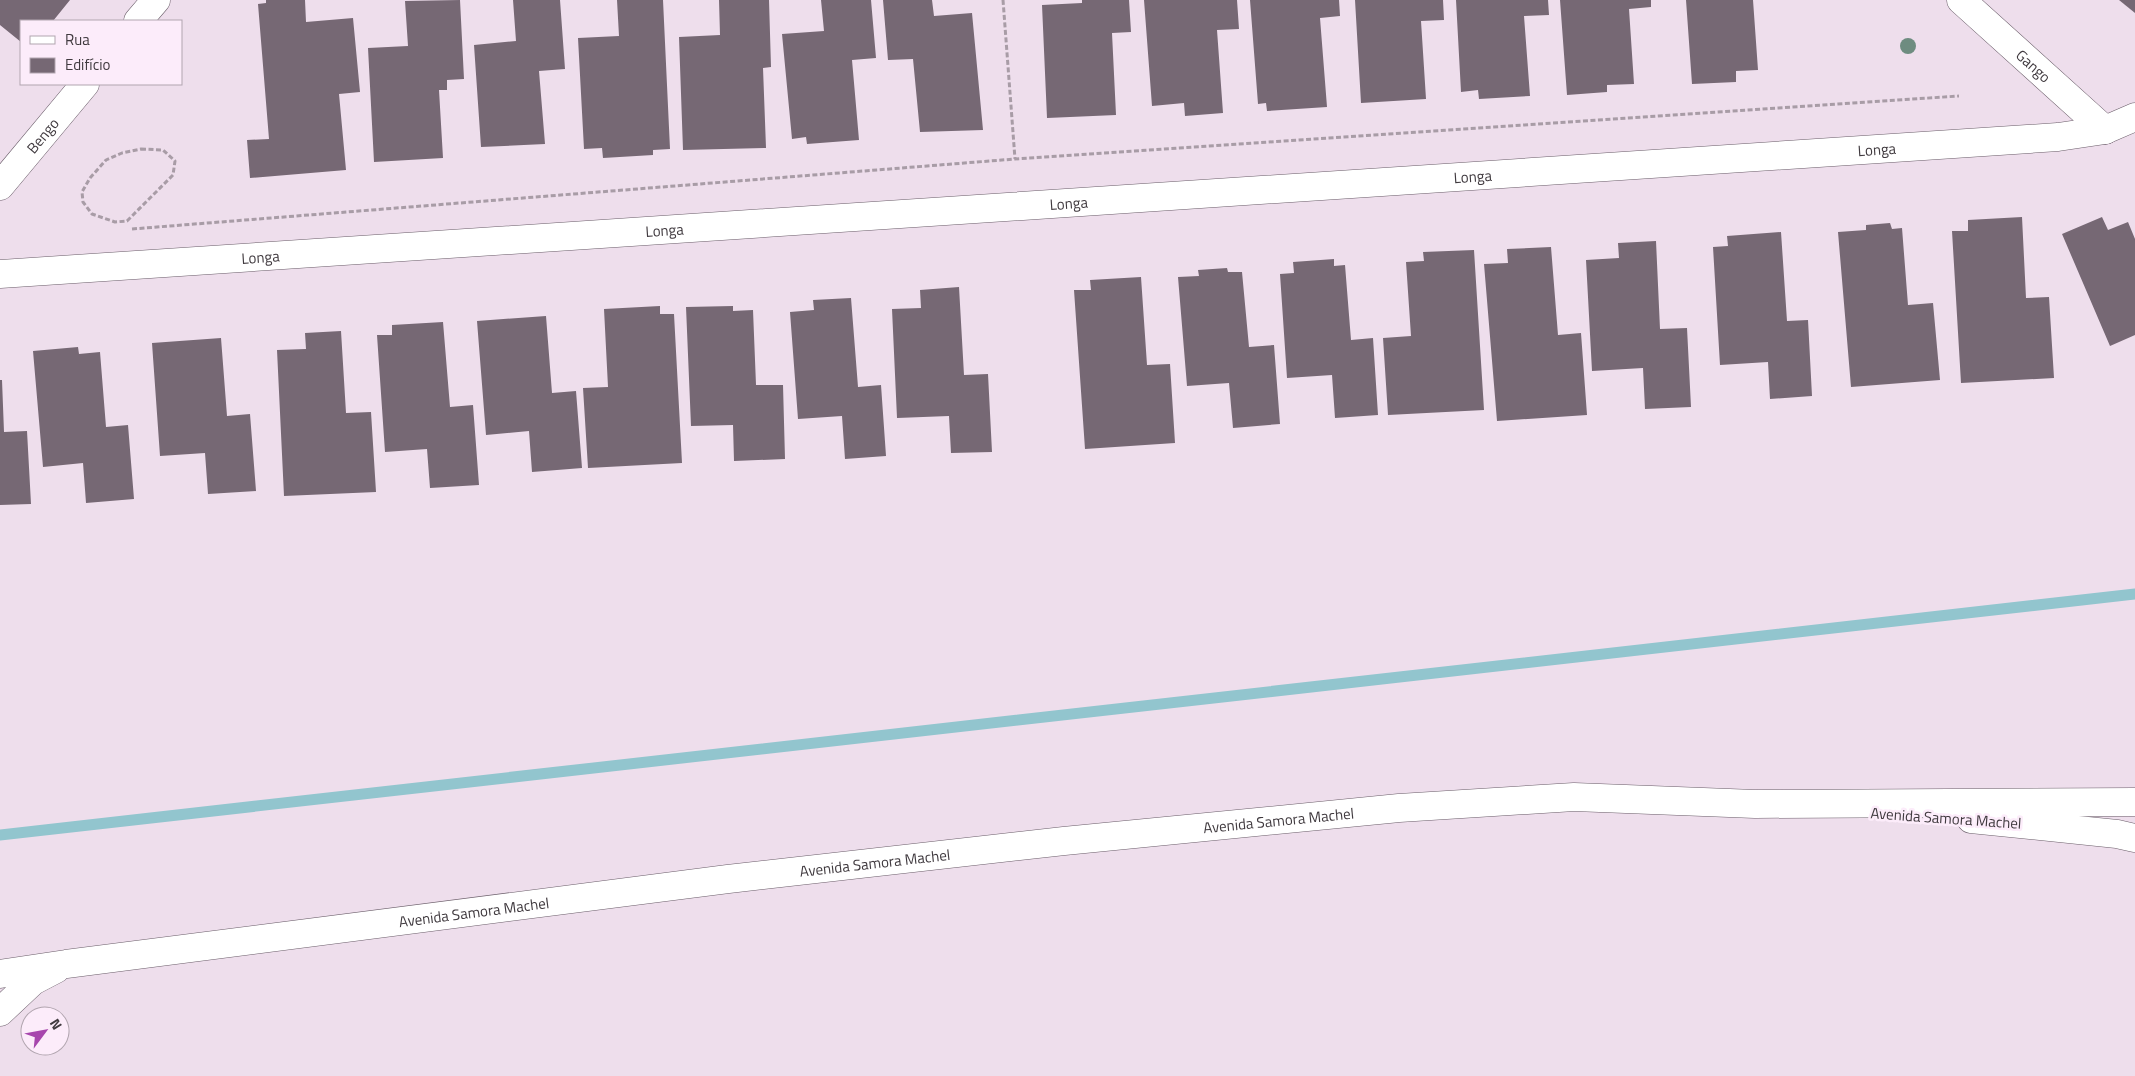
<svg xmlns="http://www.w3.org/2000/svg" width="2135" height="1076" font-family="'Titillium Web',sans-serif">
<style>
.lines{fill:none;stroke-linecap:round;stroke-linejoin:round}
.stream{stroke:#92c5ce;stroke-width:11}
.building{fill:#766874}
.street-casing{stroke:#6a5d69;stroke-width:29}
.secondary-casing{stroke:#6a5d69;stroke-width:29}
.path{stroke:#a89ca6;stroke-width:3;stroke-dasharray:5 2.5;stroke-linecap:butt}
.street{stroke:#fff;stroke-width:28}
.secondary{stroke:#fff;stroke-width:28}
.tree{fill:#6e8c80}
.labels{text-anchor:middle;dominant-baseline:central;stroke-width:5;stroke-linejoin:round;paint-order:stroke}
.street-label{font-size:15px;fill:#403a3f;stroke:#fcecfa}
</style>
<rect width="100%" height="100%" fill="#eedeec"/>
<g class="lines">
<path class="stream" d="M0,835L2135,594"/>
</g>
<g class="building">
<path d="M0,0H70L53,21H21V42L0,25Z"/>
<path d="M266,0H305L306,22L353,18L360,92L339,94L346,170L250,178L247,140L269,139L258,4L266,3Z"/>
<path d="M460,0L464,79L447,80V90H439L443,158L374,162L368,48L408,46L405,1Z"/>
<path d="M513,0H560L565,69L539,71L545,144L481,147L474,45L516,41Z"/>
<path d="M617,0H663L670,149L653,150V155L603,158L602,148L584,149L578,38L619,36Z"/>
<path d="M719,0H769L771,67L763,68L766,148L683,150L679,37L720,35Z"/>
<path d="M821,0H871L876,58L852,60L859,140L807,144L806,137L792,139L782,34L824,31Z"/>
<path d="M883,0H932L934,16L972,13L983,130L920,132L913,59L888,60Z"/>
<path d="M1082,0H1129L1131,32L1112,33L1116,115L1047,118L1042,5L1082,3Z"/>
<path d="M1144,0H1237L1239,29L1217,30L1223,113L1185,116L1184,103L1152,106Z"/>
<path d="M1250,0H1339L1340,16L1320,18L1327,107L1267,111L1266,103L1258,104Z"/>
<path d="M1355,0H1443L1444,20L1421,21L1426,99L1361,103Z"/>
<path d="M1456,0H1548L1549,15L1524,16L1530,96L1479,99L1478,90L1461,92Z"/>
<path d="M1560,0H1651V7L1629,9L1634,84L1607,85V92L1567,95Z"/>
<path d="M1686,0H1753L1758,70L1736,71V82L1692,84Z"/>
<path d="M2119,0H2135V13Z"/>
<path d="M2022,217L2026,298L2049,297L2054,378L1961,383L1952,231H1968V220Z"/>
<path d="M2102,217L2108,230L2128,222L2135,239V335L2110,346L2062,234Z"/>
<path d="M1890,223L1892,229L1902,228L1908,305L1933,303L1940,380L1851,387L1838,232L1866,230V225Z"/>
<path d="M1781,232L1787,321L1808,320L1812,396L1770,399L1768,362L1720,365L1713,247L1728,246L1727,236Z"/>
<path d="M1656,241L1660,329L1687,328L1691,407L1645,409L1643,368L1592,371L1586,260L1619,258L1618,243Z"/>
<path d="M1551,247L1558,335L1581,333L1587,415L1497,421L1484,264L1508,263L1507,249Z"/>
<path d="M1474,250L1484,410L1388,415L1383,338L1411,336L1406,262L1424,261L1423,252Z"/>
<path d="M1334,259V266L1345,265L1351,340L1373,338L1378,415L1335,418L1332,375L1287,378L1280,274L1294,273L1293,262Z"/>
<path d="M1227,268L1228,272H1242L1249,347L1274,345L1280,424L1233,428L1229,383L1187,386L1178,277L1199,276L1198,270Z"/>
<path d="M1141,277L1147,365L1170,364L1175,443L1085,449L1074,290H1091L1090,280Z"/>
<path d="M959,287L964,375L988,374L992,452L951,453L949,416L897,418L892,309L921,308L920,290Z"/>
<path d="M851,298L858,387L881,385L886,456L845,459L842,416L798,419L790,312L814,310L813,300Z"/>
<path d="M660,306V314H674L682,463L588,468L583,388L608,387L604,309Z"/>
<path d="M733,306V311L753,310L756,385H783L785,459L734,461L733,425L691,426L686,307Z"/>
<path d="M546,316L552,393L576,391L582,468L532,472L529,431L486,435L477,321Z"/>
<path d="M443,322L450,407L473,405L479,485L430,488L427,449L385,452L377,335H392V325Z"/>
<path d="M341,331L346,413L371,412L376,492L284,496L277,350L306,349L305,333Z"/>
<path d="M221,338L227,416L250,414L256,491L208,494L205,453L160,456L152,343Z"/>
<path d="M78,347L79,354L100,352L106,427L128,425L134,499L86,503L83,463L43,467L33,351Z"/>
<path d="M0,380H2L4,432L27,431L31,504L0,505Z"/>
</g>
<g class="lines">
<defs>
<g id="street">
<path id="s1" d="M1961,0L2105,130"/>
<path d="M138,21L156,0"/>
<path id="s2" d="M0,186L85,84"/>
<path id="s3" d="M0,274L2058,137L2105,130L2135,117"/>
</g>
<g id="secondary">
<path d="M1971,819L2117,834L2135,838"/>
<path id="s4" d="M0,974L66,964L728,879L1064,841L1399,808L1574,797L1755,804L2135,802"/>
<path d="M0,1012L33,981L56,969"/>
</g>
</defs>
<use href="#street" class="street-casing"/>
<use href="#secondary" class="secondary-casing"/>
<g class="path">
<path d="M1003,0L1015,159"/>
<path d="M141,149L163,150L175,161L173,175L127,221L115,222L92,214L83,202L82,192L90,178L106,160L122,153Z"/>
<path d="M132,229L1015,159L1959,96"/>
</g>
<use href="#street" class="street"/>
<use href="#secondary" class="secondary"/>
</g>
<circle class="tree" cx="1908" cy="46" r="8"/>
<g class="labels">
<g class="street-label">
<text stroke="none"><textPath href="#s1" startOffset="98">Gango</textPath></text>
<text stroke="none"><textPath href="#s2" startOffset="66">Bengo</textPath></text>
<text stroke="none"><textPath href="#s3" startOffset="1881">Longa</textPath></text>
<text stroke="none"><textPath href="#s3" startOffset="1476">Longa</textPath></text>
<text stroke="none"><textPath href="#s3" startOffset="1071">Longa</textPath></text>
<text stroke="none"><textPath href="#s3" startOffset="666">Longa</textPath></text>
<text stroke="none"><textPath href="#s3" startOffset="261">Longa</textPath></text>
<text transform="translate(1946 818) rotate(4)">Avenida Samora Machel</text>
<text stroke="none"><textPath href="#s4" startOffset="1288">Avenida Samora Machel</textPath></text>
<text stroke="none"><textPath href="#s4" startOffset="882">Avenida Samora Machel</textPath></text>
<text stroke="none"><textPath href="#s4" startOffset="478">Avenida Samora Machel</textPath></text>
</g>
</g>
<rect x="20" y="20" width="162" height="65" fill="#fcecfa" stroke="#b1a5af"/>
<rect x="30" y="36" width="25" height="8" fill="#ffffff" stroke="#b1a5af"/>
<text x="65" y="45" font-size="15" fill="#403a3f">Rua</text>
<rect x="30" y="58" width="25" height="15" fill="#766874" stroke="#b1a5af"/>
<text x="65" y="70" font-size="15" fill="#403a3f">Edifício</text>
<g transform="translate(45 1031) rotate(58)"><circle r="24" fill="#fcecfa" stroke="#b1a5af"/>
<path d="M0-4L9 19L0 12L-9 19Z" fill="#a746ad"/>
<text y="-8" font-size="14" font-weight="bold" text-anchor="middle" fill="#403a3f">N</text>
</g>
</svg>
